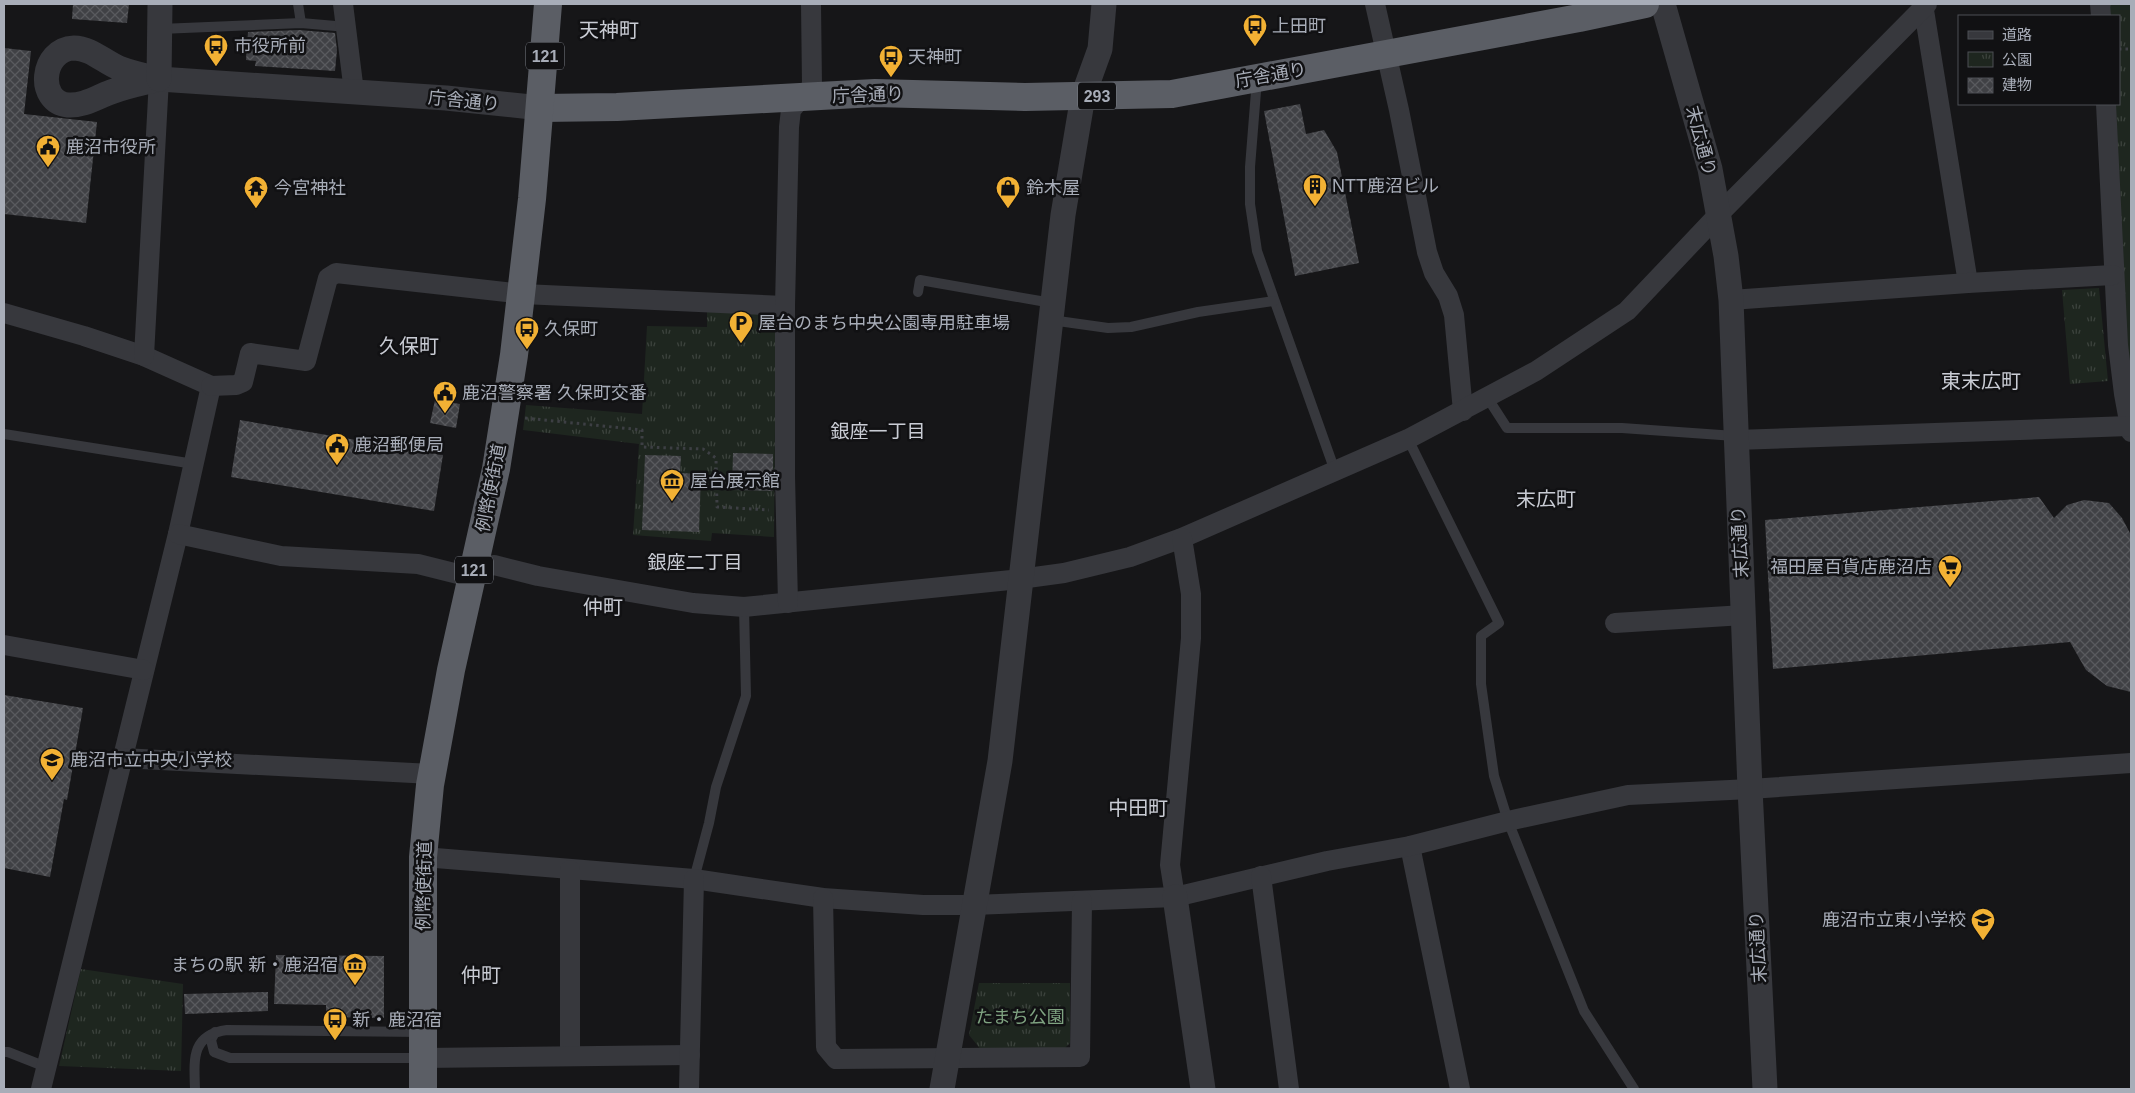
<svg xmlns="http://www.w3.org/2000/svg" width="2135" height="1093" font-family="Arial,'Noto Sans JP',sans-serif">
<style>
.park{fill:url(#park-tufts)}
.building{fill:url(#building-cross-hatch)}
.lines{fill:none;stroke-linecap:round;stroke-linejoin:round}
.path{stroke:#3d3f44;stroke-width:3;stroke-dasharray:2.5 4;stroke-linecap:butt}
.service{stroke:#37383d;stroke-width:10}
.minor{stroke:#37383d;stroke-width:20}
.tertiary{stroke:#37383d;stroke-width:25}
.trunk{stroke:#5b5e65;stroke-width:28}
.labels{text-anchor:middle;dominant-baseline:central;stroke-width:5;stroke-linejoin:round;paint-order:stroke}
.shield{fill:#111113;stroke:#7b7e86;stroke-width:1}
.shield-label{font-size:16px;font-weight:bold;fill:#a8adb8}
.poi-label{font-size:18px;fill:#a8adb8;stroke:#111113;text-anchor:start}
.street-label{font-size:18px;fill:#a8adb8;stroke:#111113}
.park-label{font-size:18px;fill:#7fa381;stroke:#111113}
.neighbourhood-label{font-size:19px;fill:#c9ccd4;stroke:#111113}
.quarter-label{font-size:20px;fill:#c9ccd4;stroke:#111113}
</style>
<defs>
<pattern id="park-tufts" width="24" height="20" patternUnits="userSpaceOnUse" patternTransform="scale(1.25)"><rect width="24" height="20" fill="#1e261f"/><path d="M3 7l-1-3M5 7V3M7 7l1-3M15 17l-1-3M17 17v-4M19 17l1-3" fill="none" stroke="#3c433d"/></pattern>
<pattern id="building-cross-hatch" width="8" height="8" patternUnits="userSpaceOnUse" patternTransform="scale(1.25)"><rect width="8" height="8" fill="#404145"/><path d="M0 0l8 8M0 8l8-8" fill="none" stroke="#595a5e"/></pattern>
</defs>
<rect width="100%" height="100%" fill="#161618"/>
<g class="park">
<path d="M2107,4H2131V390L2126,360L2112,104H2119V16H2108Z"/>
<path d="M2099,288L2108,381L2070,384L2062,290Z"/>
<path d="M707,311L776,314L774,537L712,533L711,541L633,535L639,444L523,430L526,405L642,414L647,326L707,327Z"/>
<path d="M81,969L183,984L181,1071L59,1066Z"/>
<path d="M979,983H1070V1043L1063,1050L982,1051L969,1035Z"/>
</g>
<g class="building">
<path d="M73,4H129L127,23L72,19Z"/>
<path d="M299,30L335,33L337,50L335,71L255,66L256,61L246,60L248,32Z"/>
<path d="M4,48L31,51L24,114L97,122L86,223L4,214Z"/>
<path d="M1300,104L1306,134L1324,130L1337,152L1359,263L1295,276L1264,111Z"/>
<path d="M435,400L460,404L456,428L430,423Z"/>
<path d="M240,420L443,455L434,511L231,477Z"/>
<path d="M733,453L773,454V491L732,490Z"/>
<path d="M645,455L681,456L680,473L701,474L699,532L642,530Z"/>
<path d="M2039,497L2054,518L2067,505L2084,500L2109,503L2122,518L2131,535V692L2107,686L2086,670L2070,642L1773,669L1765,520Z"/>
<path d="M4,695L83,708L67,800L64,799L50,877L4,868Z"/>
<path d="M276,955L384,956V1018L326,1017V1005L274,1004Z"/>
<path d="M268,992V1011L185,1014L184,994Z"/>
</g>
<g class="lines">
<g class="path">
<path d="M2119,49H2131"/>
<path d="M525,418L642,430V447L703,449L716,458L717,507L769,510"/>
</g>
<g class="service">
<path d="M298,4L301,23"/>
<path d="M160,29L301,23L347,27"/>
<path d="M1257,79L1250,167V204L1257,251L1335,471"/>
<path d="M918,292L920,280L1052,303"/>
<path d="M1051,320L1108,328L1131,327L1198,312L1274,301"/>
<path d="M1487,397L1507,428H1622L1735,436"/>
<path d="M4,434L194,464"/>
<path d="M1408,439L1499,623L1481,636V684L1494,776L1508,821L1584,1011L1634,1089"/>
<path d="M694,879L709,823L716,787L746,696L744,607"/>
<path d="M215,1032L211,1040L214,1052L230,1058H422"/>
<path d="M4,1052H8L46,1067"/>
<path d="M195,1089C194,1059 191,1035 227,1030L422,1032"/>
</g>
<g class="minor">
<path d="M343,4L354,92"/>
<path d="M1375,4L1399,110L1427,252L1434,273L1448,296L1454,315L1463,411"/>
<path d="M1923,4L1968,283"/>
<path d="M2100,4L2101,16"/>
<path d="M2106,104L2118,345L2124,394L2131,432"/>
<path d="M1731,300L1968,283L2113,275"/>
<path d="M4,313L84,336L144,356L211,386L178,534L41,1089"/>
<path d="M144,356L159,79"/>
<path d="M211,386L236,385L243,382L250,353L306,361L328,278L336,273L523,294L785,306"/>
<path d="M1736,440L2129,426"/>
<path d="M178,534L281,556L418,564L458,574L494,565L538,576L693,603L744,607L1020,579L1064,573L1130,557L1182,538L1408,439L1536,371L1627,311L1719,214L1927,4"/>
<path d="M788,603L785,476V306L789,127L791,110L812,86L811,4"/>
<path d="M1615,623L1744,615"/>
<path d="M4,645L144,670"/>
<path d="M122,758L432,774"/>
<path d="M1410,846L1460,1089"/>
<path d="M423,857L694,879L823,898L923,905H973L1175,897L1327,861L1410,846L1508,821L1628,795L1750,789L2131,763"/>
<path d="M1261,876L1289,1089"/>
<path d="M1175,897L1170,865L1191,638V594L1182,538"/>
<path d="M823,898L826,1047L836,1059L1080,1057L1082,901"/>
<path d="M570,1056V870"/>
<path d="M423,1058L690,1055"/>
<path d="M689,1089L694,879"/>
</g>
<g class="tertiary">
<path d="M1663,4L1710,169L1726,256L1731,300L1750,789L1765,1089"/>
<path d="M159,79C143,83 127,86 111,92C97,97 84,106 68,105C36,102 41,49 74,48C91,48 104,62 119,68C132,73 146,76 159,79L446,98L541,108"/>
<path d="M159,79L160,4"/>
<path d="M1175,897L1203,1089"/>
<path d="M942,1089L1000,761L1063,215L1083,96L1100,49L1104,4"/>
</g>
<g class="trunk">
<path d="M541,108L617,107L875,93L1025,97L1172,94L1579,18L1645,4"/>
<path d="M423,1089V857L430,785L451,670L496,469L514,355L532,199L548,4"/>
</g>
</g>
<defs>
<symbol id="bus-pin" viewBox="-11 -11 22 30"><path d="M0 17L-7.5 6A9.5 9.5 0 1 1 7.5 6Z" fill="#f2b134" stroke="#111113"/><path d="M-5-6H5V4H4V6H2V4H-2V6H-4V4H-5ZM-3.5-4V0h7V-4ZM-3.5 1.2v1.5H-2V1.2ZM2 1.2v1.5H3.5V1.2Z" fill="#111"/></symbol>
<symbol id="civic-pin" viewBox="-11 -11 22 30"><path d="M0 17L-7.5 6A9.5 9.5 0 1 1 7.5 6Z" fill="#f2b134" stroke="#111113"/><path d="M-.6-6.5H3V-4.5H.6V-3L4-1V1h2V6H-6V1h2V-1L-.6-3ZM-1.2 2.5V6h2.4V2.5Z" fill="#111"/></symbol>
<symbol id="building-pin" viewBox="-11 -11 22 30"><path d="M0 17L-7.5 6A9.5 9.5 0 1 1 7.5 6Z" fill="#f2b134" stroke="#111113"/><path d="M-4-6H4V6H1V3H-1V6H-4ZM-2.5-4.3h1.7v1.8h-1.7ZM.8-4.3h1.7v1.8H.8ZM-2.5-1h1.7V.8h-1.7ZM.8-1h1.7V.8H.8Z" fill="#111"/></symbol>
<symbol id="temple-pin" viewBox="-11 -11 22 30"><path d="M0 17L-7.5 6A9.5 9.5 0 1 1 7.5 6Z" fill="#f2b134" stroke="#111113"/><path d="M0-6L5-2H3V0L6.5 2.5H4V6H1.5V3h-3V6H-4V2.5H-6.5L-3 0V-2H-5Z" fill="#111"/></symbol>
<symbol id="shop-pin" viewBox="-11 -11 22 30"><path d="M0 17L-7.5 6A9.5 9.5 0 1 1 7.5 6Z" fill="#f2b134" stroke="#111113"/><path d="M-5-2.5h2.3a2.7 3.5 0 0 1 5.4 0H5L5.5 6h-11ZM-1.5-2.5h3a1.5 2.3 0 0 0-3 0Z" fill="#111"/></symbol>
<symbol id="parking-pin" viewBox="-11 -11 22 30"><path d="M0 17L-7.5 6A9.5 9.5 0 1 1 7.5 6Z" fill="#f2b134" stroke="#111113"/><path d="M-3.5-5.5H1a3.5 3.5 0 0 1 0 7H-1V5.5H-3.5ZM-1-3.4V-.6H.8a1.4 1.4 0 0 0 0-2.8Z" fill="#111"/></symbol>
<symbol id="museum-pin" viewBox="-11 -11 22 30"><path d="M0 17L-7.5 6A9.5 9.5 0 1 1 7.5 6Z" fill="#f2b134" stroke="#111113"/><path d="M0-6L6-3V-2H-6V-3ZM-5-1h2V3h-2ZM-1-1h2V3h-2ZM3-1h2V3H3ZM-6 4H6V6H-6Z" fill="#111"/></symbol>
<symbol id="supermarket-pin" viewBox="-11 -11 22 30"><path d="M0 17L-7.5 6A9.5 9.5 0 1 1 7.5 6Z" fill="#f2b134" stroke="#111113"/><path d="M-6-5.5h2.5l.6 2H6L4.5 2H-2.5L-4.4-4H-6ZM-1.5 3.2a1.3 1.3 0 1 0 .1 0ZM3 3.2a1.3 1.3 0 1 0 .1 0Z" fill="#111"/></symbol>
<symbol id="school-pin" viewBox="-11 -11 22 30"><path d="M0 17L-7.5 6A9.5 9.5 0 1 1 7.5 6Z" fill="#f2b134" stroke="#111113"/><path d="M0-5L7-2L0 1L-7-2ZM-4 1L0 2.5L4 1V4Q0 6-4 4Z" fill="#111"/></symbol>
</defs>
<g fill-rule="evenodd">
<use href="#bus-pin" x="1241" y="12" width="28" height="38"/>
<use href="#bus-pin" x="202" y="32" width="28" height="38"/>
<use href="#bus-pin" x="877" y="43" width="28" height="38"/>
<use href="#civic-pin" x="34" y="133" width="28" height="38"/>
<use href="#building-pin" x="1301" y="172" width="28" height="38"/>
<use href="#temple-pin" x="242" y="174" width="28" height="38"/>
<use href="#shop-pin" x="994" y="174" width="28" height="38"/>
<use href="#parking-pin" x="727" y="309" width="28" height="38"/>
<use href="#bus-pin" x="513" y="315" width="28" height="38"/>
<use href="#civic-pin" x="431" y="379" width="28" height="38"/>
<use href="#civic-pin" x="323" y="431" width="28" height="38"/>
<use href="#museum-pin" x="658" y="467" width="28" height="38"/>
<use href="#supermarket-pin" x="1936" y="553" width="28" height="38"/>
<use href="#school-pin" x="38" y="746" width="28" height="38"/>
<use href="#school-pin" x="1969" y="906" width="28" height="38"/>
<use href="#museum-pin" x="341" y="951" width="28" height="38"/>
<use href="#bus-pin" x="321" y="1006" width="28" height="38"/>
</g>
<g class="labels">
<g class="shield">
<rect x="526" y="42.5" width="38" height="27" rx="4"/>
<rect x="1078" y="82.5" width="38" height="27" rx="4"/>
<rect x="455" y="556.5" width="38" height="27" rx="4"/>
</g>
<g class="shield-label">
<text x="545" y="56">121</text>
<text x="1097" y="96">293</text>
<text x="474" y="570">121</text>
</g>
<g class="poi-label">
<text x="1272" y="26">上田町</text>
<text x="234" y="46">市役所前</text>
<text x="908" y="57">天神町</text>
<text x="66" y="147">鹿沼市役所</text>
<text x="1332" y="186">NTT鹿沼ビル</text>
<text x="274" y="188">今宮神社</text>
<text x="1026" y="188">鈴木屋</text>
<text x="758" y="323">屋台のまち中央公園専用駐車場</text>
<text x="544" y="329">久保町</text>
<text x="462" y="393">鹿沼警察署 久保町交番</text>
<text x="354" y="445">鹿沼郵便局</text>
<text x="690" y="481">屋台展示館</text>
<text x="1932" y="567" text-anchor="end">福田屋百貨店鹿沼店</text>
<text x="70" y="760">鹿沼市立中央小学校</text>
<text x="1966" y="920" text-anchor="end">鹿沼市立東小学校</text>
<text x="338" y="965" text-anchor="end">まちの駅 新・鹿沼宿</text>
<text x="352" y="1020">新・鹿沼宿</text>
</g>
<g class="street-label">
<text transform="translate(1271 75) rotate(-10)">庁舎通り</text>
<text transform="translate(868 95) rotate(-2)">庁舎通り</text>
<text transform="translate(464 101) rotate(6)">庁舎通り</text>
<text transform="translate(1701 141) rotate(75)">末広通り</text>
<text transform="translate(491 488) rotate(-79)">例幣使街道</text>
<text transform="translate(1740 542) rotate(-93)">末広通り</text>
<text transform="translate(424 886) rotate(-89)">例幣使街道</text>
<text transform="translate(1758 947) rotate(-93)">末広通り</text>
</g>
<g class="park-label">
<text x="1020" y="1017">たまち公園</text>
</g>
<g class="neighbourhood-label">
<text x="878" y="431">銀座一丁目</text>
<text x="695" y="562">銀座二丁目</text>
</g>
<g class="quarter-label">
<text x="609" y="30">天神町</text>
<text x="409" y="346">久保町</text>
<text x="1981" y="381">東末広町</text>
<text x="1546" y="499">末広町</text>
<text x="603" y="607">仲町</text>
<text x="1138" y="808">中田町</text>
<text x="481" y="975">仲町</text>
</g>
</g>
<rect width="2135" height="1093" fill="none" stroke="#a8adb8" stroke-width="10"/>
<rect x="1958" y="15" width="162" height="90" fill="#111113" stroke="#4d4f55"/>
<rect x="1968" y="31" width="25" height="8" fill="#37383d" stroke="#4d4f55"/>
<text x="2002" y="40" font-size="15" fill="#a8adb8">道路</text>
<rect x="1968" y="52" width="25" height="15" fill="url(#park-tufts)" stroke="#4d4f55"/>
<text x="2002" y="65" font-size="15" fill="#a8adb8">公園</text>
<rect x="1968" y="78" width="25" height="15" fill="url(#building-cross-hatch)" stroke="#4d4f55"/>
<text x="2002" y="90" font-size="15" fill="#a8adb8">建物</text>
</svg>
